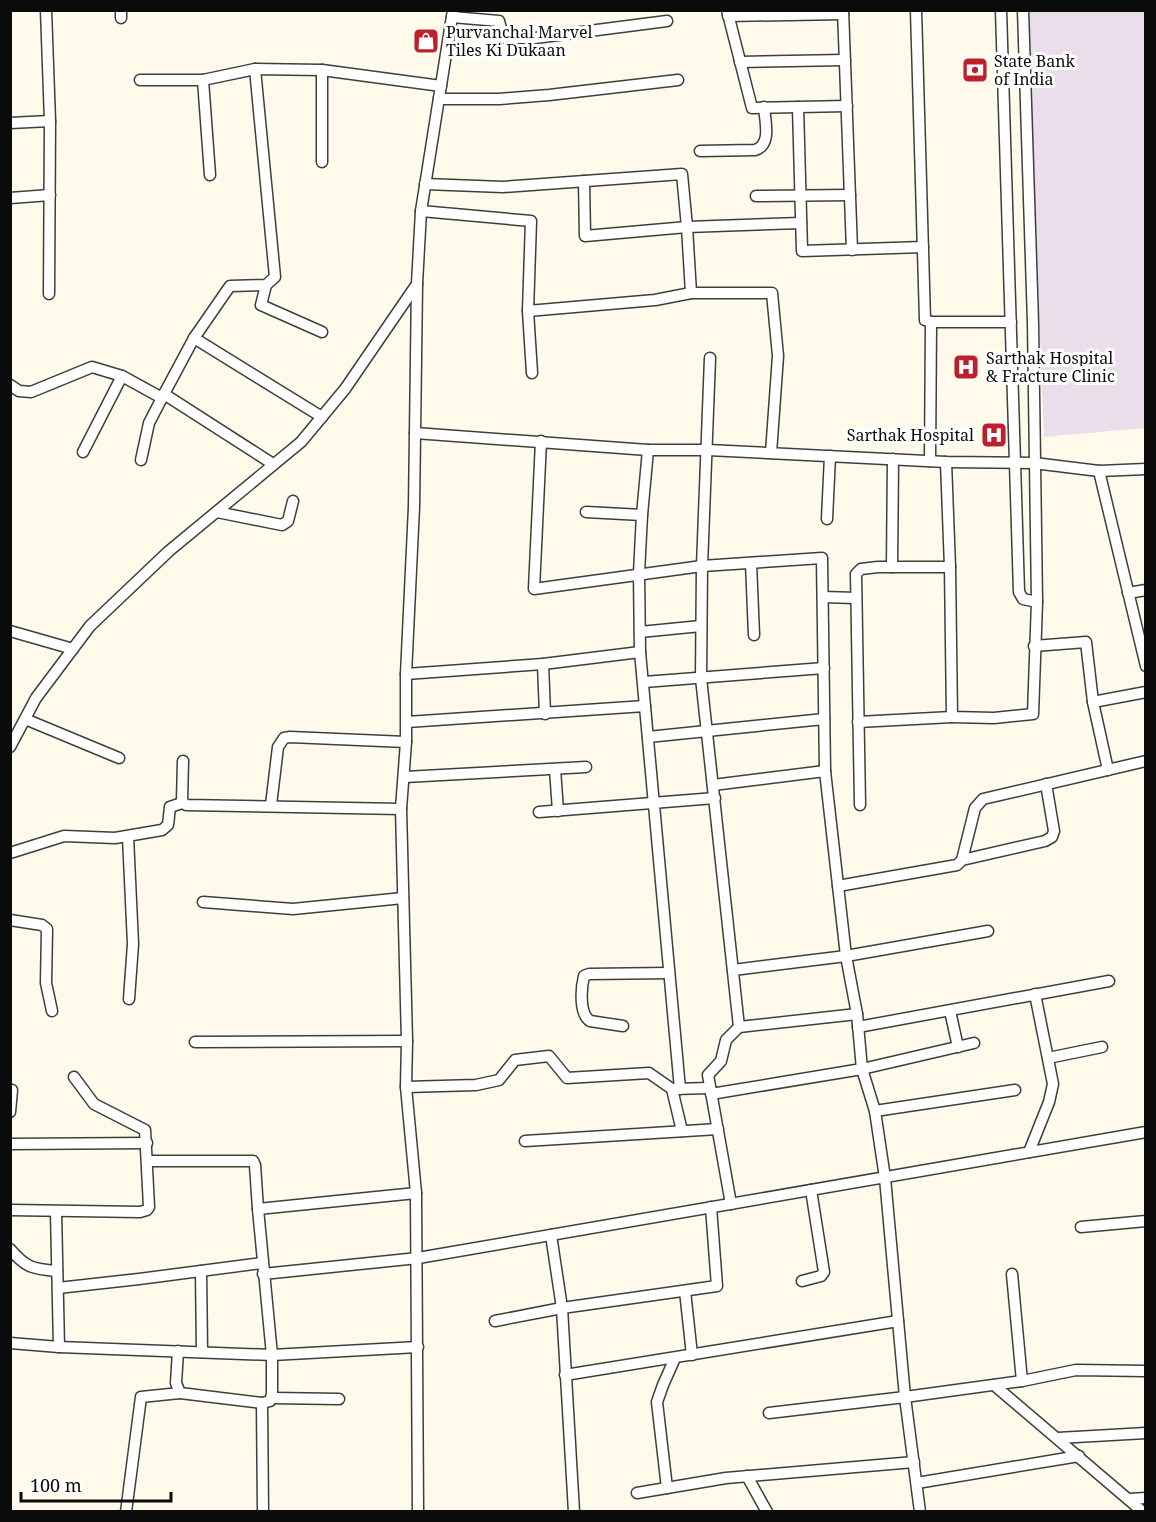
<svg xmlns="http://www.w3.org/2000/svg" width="1156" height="1522" font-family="'Noto Serif',serif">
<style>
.industrial{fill:#e9deea}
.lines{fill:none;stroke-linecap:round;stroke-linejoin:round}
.minor-casing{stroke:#3e3e3e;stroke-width:13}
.minor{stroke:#fff;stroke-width:10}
.labels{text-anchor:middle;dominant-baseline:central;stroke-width:6;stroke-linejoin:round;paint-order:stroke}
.poi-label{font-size:16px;fill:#0b0b0b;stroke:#fff;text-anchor:start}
</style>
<rect width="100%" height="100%" fill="#fffae9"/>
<path class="industrial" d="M1027,11H1145V428L1044,437Z"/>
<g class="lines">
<defs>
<g id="minor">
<path d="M46,10L50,121L49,294"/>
<path d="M121,10V18"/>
<path d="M727,10L752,108L847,106"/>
<path d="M843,10L852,250"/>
<path d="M916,10L925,320L931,322H1011"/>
<path d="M1001,10L1019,592L1023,599L1037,602"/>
<path d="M728,16L843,14"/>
<path d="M452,17L499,21L503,36L505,38H535L667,21"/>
<path d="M740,62L845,60"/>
<path d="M140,80H203"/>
<path d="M439,99H499L549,95L678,80"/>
<path d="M798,107L802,251L923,247"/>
<path d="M10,123L50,121"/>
<path d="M700,151L755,150C772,145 765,121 764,107"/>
<path d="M322,162V70"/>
<path d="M210,175L203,80L255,69"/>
<path d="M584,181L585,236L687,227L801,223"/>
<path d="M425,184L503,187L682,174L687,227L691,293"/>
<path d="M756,196L850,195"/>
<path d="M10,198L50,195"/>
<path d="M421,211L531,221L528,311L655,300L691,293H772L778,356L771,453"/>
<path d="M266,285L261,305L322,332"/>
<path d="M528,311L532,373"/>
<path d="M194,338L322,417"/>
<path d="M710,358L702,566L701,678L739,1027L726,1040L721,1061L708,1075L731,1204"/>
<path d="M10,385L19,391L31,392L92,367L122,376L162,398"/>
<path d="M415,433L648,450H708L946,462L1034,463L1099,471L1146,469"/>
<path d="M541,441L534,589L702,566L822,558L825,771L846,956L857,1014L862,1069L875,1111L885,1178L905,1397L920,1512"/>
<path d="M648,450L642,515L639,573L640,652L680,1089"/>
<path d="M83,452L122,376"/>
<path d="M141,460L149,423L164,394"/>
<path d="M930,461L931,322"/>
<path d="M946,462L950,567L952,717L994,718L1033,714L1037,602L1033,323L1023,10"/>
<path d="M273,464L164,394L194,338L230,286L266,285L275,277L255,69L322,70L441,86"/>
<path d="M1099,471L1146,666"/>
<path d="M217,512L282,525L288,521L293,501"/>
<path d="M586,512L642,515"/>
<path d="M827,519L830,456"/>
<path d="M751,563L754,635"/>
<path d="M892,567L893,459"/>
<path d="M1128,593L1146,590"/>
<path d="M823,597L856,598"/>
<path d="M10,631L73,649"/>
<path d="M640,632L701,626"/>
<path d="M1034,646L1086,642L1093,702L1146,692"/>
<path d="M543,664L545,714"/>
<path d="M406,674L543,664L640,652"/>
<path d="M644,682L824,668"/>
<path d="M1093,702L1108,770"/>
<path d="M25,719L119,758"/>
<path d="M407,722L645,706"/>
<path d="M858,722L952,717"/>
<path d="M648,737L824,719"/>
<path d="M10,747L36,698L90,626L169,551L301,442L345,389L417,284"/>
<path d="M183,761L182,801L186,805L401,809"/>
<path d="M555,769L558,811"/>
<path d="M405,777L586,767"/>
<path d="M713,785L825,771"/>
<path d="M271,805L278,747L284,738L290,737L406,742"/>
<path d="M860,805L856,574L861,569L878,567H950"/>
<path d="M539,812L715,798"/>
<path d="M128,837L133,944L129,999"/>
<path d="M10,853L64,836L115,838L162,830L168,825L170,807L182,803"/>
<path d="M962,860L1045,841L1052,837L1054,831L1046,784"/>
<path d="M838,886L957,865L962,860L975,808L983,799L1146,761"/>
<path d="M203,902L293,909L403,898"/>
<path d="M10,920L42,925L47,929L46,983L52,1011"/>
<path d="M733,970L846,956L988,931"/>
<path d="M950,1011L958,1047"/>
<path d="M623,1026L590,1021C579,1014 581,988 584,976L589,974L669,973"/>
<path d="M739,1027L857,1014"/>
<path d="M858,1027L1109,981"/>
<path d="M195,1042L407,1041"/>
<path d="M1048,1058L1102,1047"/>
<path d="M406,1087L476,1085L499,1080L515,1060L549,1056L567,1078L649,1073L672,1089L710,1088"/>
<path d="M672,1089L682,1131"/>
<path d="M711,1094L862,1069L974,1043"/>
<path d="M875,1111L1015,1090"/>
<path d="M10,1112L12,1090"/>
<path d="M525,1141L718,1129"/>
<path d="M10,1144L147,1143"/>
<path d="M1029,1152L1049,1102L1053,1084L1035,994"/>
<path d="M148,1161H253L255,1165L258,1209"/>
<path d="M10,1210L140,1212L147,1210L149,1207L145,1130L94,1104L74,1077"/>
<path d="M56,1212L59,1347L272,1355L418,1347"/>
<path d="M1081,1227L1146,1221"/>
<path d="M551,1235L562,1308L574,1512"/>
<path d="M10,1249C26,1268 33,1269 57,1271"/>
<path d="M201,1271L202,1352"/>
<path d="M263,1274L418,1258L1146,1132"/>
<path d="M1012,1274L1022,1381"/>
<path d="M802,1281L821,1276L824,1272L811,1190"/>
<path d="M58,1288L139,1279L262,1263"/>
<path d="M685,1291L692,1355"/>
<path d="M495,1321L562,1308L717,1286L711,1207"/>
<path d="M10,1343L59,1347"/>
<path d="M178,1351L176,1383L180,1393L262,1403L270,1401L272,1394V1355L258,1209L416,1193"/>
<path d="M565,1375L898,1321"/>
<path d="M994,1385L1143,1512"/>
<path d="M272,1398L339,1399"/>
<path d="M262,1403L263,1512"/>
<path d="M769,1413L905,1397L1022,1381L1076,1370L1146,1371"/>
<path d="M1058,1438L1146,1433"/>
<path d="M747,1476L767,1512"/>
<path d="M917,1483L1079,1456"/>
<path d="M667,1488L657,1402L663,1385L675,1358"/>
<path d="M637,1493L726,1478L914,1462"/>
<path d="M1129,1499L1146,1498"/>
<path d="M126,1512L141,1397L180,1393"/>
<path d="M418,1512L416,1193L406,1087L407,1041L401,809L406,742V674L414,507L417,284L421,211L453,10"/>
</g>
</defs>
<use href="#minor" class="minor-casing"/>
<use href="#minor" class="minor"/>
</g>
<defs>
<symbol id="shop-square" viewBox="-11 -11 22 22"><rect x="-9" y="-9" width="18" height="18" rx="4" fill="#be202a" stroke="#fff"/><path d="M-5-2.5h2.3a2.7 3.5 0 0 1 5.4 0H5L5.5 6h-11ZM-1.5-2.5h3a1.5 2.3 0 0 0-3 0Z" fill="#fff"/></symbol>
<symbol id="bank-square" viewBox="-11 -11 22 22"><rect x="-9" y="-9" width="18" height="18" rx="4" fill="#be202a" stroke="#fff"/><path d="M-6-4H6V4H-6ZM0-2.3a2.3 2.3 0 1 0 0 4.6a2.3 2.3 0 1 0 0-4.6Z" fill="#fff"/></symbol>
<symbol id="hospital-square" viewBox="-11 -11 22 22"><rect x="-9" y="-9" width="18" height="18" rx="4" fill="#be202a" stroke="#fff"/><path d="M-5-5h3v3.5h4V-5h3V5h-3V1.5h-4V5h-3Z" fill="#fff"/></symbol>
</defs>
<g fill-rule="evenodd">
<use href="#shop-square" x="411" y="26" width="30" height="30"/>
<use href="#bank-square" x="960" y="55" width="30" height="30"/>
<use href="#hospital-square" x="951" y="352" width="30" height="30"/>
<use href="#hospital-square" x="979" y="420" width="30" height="30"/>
</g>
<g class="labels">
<g class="poi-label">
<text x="446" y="32">Purvanchal Marvel<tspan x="446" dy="18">Tiles Ki Dukaan</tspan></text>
<text x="994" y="61">State Bank<tspan x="994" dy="18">of India</tspan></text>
<text x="986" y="358">Sarthak Hospital<tspan x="986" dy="18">&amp; Fracture Clinic</tspan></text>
<text x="974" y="435" text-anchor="end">Sarthak Hospital</text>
</g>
</g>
<rect width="1156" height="1522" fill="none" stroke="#0b0b0b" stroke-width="24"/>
<path d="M21 1492v9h150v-9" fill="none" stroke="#0b0b0b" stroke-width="3"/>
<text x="30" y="1492" font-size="18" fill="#0b0b0b" stroke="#ffffff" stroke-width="4.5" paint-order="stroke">100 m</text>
</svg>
